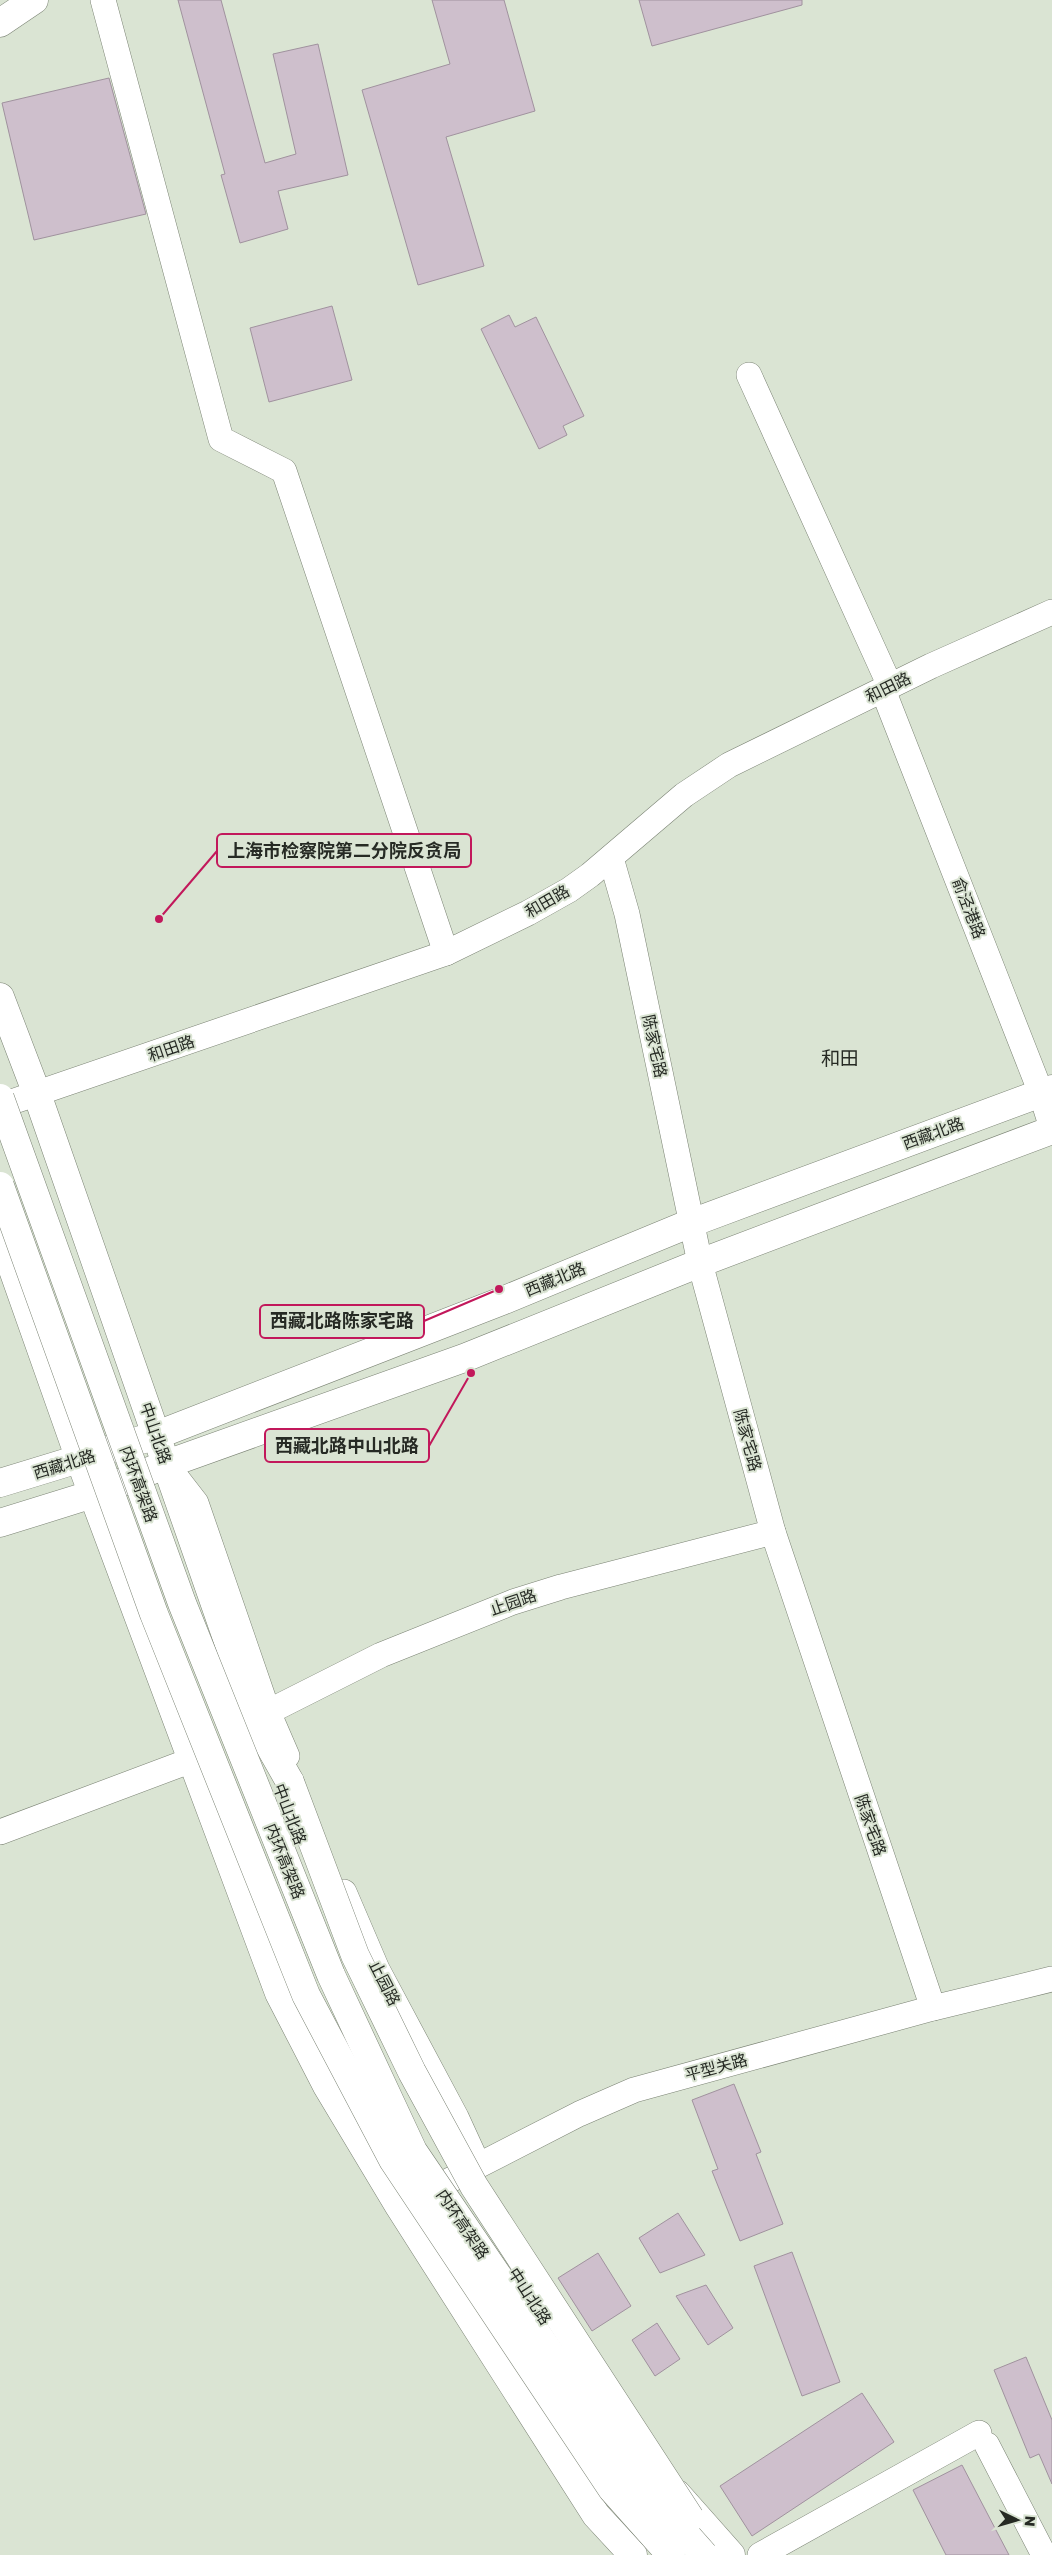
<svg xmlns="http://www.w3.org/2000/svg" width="1052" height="2555" font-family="'Golos Text','Noto Sans SC',sans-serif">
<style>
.building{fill:#cebfcc;stroke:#a0929e}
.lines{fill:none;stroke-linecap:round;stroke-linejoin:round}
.minor-casing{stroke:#7b8374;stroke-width:26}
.major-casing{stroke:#7b8374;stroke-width:29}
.highway-casing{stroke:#7b8374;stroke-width:29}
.minor{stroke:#fff;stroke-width:25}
.major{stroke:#fff;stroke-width:28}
.highway{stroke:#fff;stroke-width:28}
.highway-bridge-casing{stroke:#7b8374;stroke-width:29;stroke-linecap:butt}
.highway-bridge{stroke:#fff;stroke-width:28}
.labels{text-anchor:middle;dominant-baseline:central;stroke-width:4;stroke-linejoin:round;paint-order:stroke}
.street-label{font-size:16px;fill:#262a24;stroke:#dae4d3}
.quarter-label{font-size:19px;fill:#262a24;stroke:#dae4d3}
.leader{fill:none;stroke:#c2185b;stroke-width:2}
.callout-dot{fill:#c2185b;stroke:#dae4d3;stroke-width:2}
.callout{fill:#dae4d3;stroke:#c2185b;stroke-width:2}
.callout-label{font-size:18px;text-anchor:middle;font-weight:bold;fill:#262a24}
</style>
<rect width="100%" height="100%" fill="#dae4d3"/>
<g class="building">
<path d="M178,0H221L265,163L296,154L273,54L318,44L348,175L278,191L288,229L240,243L221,175L225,174Z"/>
<path d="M432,0H504L535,111L446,137L484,266L418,285L362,90L450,64Z"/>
<path d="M639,0H802V5L652,46Z"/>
<path d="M109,78L146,214L34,240L2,103Z"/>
<path d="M332,306L352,380L269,402L250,328Z"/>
<path d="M509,315L515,327L536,317L584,416L563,426L567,435L539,449L481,329Z"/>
<path d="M734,2084L761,2152L756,2154L783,2224L740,2241L712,2171L718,2169L692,2100Z"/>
<path d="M678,2213L705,2255L660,2273L639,2238Z"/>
<path d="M792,2252L840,2382L802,2396L754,2266Z"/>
<path d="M598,2253L631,2306L592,2331L558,2278Z"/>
<path d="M706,2285L733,2328L708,2345L676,2296Z"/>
<path d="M657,2323L680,2359L655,2376L632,2340Z"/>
<path d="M1026,2357L1052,2420V2484L1039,2454L1030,2458L994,2370Z"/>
<path d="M862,2393L894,2442L752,2536L720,2486Z"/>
<path d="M962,2465L1009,2555H946L913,2490Z"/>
</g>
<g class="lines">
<defs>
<g id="minor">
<path d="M103,0L221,439L284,471L446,953"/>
<path d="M749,375L890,686"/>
<path d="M883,690L1041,1093L1052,1128"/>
<path d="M611,858L627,914L700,1263L773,1532L933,2008"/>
<path d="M0,1106L446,953L528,913L569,890L590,875L684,795L729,765L931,666L1052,612"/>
<path d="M172,1472L196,1503L268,1712L287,1756"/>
<path d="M268,1712L381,1655L513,1602L561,1587L773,1532"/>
<path d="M0,1832L192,1760"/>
<path d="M344,1892L377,1969L456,2117L478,2165"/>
<path d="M419,2196L579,2114L634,2090L933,2008L1052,1979"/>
<path d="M987,2445L1044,2555"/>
<path d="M760,2555L979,2433"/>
</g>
<g id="major">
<path d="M0,23L34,0"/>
<path d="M0,997L37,1094L261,1736"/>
<path d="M0,1233L83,1468L279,1993L327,2086L399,2206L596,2515L633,2555"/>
<path d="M0,1483L157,1435L502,1301L691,1223L1052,1089"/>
<path d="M0,1523L93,1494L167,1464L464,1358L700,1263L1052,1130"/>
<path d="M677,2494L731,2555"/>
</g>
<path id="highway" d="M252,1715L290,1782"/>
</defs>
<use href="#minor" class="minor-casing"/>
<use href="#major" class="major-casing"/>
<use href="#highway" class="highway-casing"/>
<use href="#minor" class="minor"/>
<use href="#major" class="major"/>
<use href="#highway" class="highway"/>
<defs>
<g id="highway-bridge">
<path d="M0,1098L182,1603L331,1975L413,2151L633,2475L704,2555"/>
<path d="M0,1186L154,1614L306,1995L393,2160L612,2489L671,2555"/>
<path d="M290,1782L355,1955L412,2072L474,2186L690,2518"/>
</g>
</defs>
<use href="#highway-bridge" class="highway-bridge-casing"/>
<use href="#highway-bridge" class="highway-bridge"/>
</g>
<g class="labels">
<g class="street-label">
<text transform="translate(888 687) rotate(-26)">和田路</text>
<text transform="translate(547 901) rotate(-30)">和田路</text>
<text transform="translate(969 908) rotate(69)">俞泾港路</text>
<text transform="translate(655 1046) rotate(78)">陈家宅路</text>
<text transform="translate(171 1048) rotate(-19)">和田路</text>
<text transform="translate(933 1133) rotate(-20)">西藏北路</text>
<text transform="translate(555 1279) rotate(-22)">西藏北路</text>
<text transform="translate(156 1433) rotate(71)">中山北路</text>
<text transform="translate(748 1440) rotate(75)">陈家宅路</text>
<text transform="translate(64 1464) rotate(-17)">西藏北路</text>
<text transform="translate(139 1484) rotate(70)">内环高架路</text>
<text transform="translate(513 1602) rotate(-19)">止园路</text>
<text transform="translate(290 1814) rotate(69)">中山北路</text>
<text transform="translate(871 1825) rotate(71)">陈家宅路</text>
<text transform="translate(285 1861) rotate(68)">内环高架路</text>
<text transform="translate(385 1983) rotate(63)">止园路</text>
<text transform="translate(716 2067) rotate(-15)">平型关路</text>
<text transform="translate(463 2224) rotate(56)">内环高架路</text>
<text transform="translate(530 2296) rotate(57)">中山北路</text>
</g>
<g class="quarter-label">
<text x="840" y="1057">和田</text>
</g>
</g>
<path class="leader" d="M159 919L217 851M499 1289L424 1321M471 1373L429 1446"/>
<g class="callout-dot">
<circle cx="159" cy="919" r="5"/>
<circle cx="499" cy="1289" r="5"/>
<circle cx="471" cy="1373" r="5"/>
</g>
<g class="callout">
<rect x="217" y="834" width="254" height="33" rx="5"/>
<rect x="260" y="1305" width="164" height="33" rx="5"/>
<rect x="265" y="1429" width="164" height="33" rx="5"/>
</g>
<g class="callout-label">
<text x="344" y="857">上海市检察院第二分院反贪局</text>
<text x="342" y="1327">西藏北路陈家宅路</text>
<text x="347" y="1452">西藏北路中山北路</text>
</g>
<g transform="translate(1017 2520) rotate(95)" stroke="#dae4d3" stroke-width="4" paint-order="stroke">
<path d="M0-4L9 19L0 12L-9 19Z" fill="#262a24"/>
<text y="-8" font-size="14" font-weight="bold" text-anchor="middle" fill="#262a24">N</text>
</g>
</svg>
